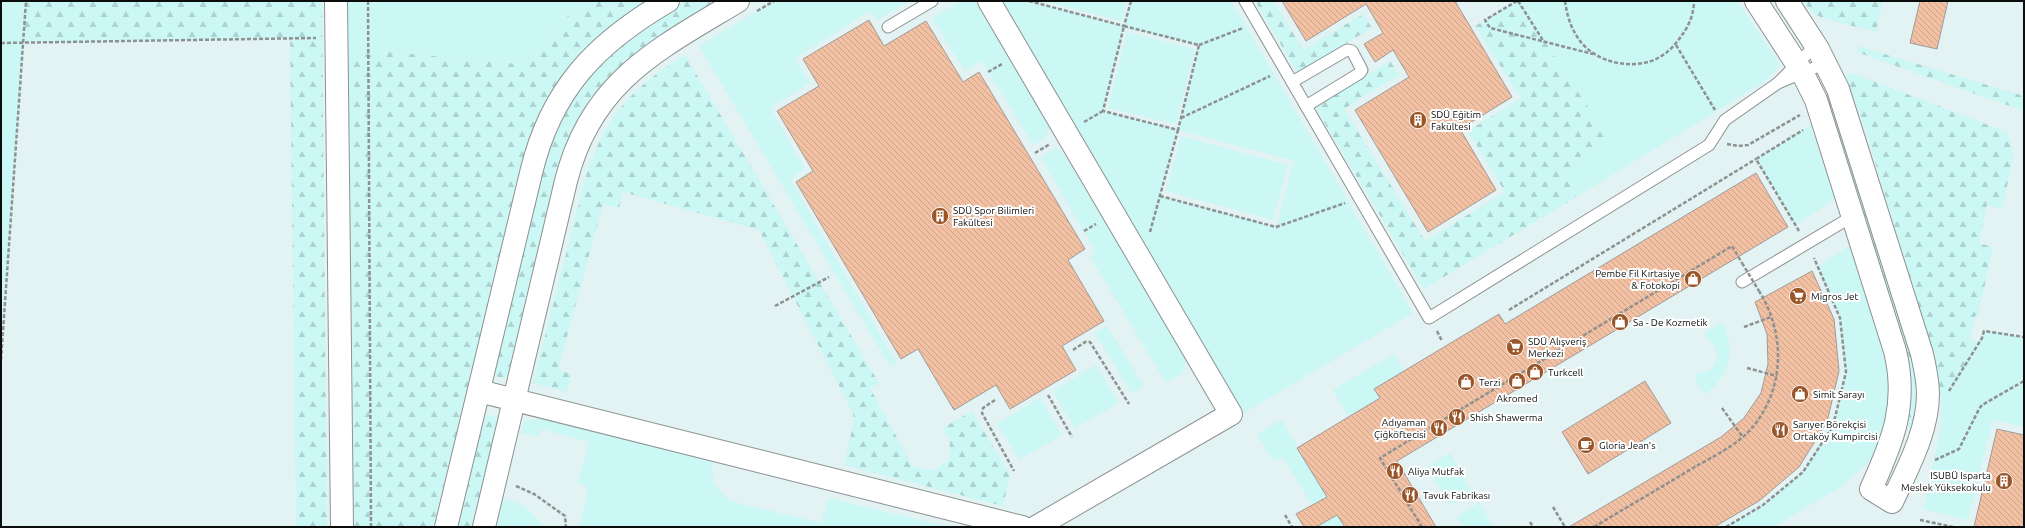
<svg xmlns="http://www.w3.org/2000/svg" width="2025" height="528" font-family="Ubuntu,sans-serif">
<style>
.built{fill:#e3f2f2}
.grass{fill:#cbf7f5;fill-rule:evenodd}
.forest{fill:url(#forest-firs)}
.building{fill:url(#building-back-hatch);stroke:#a09c9a}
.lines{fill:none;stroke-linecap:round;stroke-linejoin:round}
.lane-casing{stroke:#8c9191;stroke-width:13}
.street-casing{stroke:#8c9191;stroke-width:24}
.secondary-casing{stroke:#8c9191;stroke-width:24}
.path{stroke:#8d9191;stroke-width:2.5;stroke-dasharray:4 2;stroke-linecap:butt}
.lane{stroke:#fff;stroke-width:11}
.street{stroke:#fff;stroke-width:22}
.secondary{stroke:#fff;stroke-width:22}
.path-bridge{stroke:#8d9191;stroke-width:2.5;stroke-dasharray:4 2;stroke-linecap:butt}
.labels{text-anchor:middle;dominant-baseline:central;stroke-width:4;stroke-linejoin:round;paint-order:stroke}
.poi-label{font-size:10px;fill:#0b0d0d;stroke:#fff;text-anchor:start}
</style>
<defs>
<pattern id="forest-firs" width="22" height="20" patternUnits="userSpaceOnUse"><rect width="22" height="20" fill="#cbf7f5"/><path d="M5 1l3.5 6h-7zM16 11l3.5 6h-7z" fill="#add3d1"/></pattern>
<pattern id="building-back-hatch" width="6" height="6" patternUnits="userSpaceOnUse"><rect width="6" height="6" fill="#f2c0a2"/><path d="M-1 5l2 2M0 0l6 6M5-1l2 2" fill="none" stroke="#cea48a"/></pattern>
</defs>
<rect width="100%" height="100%" fill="#f7fcfc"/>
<rect class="built" x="1" y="1" width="2023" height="526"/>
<g class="grass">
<path d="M1,1H26L1,360Z"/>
<path d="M348,1H587L564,19L528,62L518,64L369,50H348Z"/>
<path d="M774,1H909L877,20L870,11L795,58L810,83L770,108L805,169L790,179L896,363L890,366L699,46Z"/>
<path d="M961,1H976L1049,127L1046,137L1033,145L982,61L965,71L932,18Z"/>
<path d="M1002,1H1029L1124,26L1131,1H1231L1413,313L1244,413ZM1124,27L1199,45L1178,130L1103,111ZM1178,130L1294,161L1276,227L1160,196Z"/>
<path d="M1042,1H1127L1122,21Z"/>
<path d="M1518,1H1732L1739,3L1779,65L1764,82L1576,197L1563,172L1610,142Z"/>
<path d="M1127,32L1195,49L1176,124L1108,108Z"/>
<path d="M1810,125L1835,199L1795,225L1756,159Z"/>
<path d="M1181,136L1288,165L1273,220L1166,191Z"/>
<path d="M1055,148L1062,151L1187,358L1182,374L1166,383L1090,256L1096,252L1041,158Z"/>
<path d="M1851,245L1886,353L1890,393L1883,430L1877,448L1869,462L1842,486L1774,527H1726L1763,505L1803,472L1833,426L1846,372L1840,318L1818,266Z"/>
<path d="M1723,322C1736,350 1729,377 1704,395L1695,379V373C1719,375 1724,349 1705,337L1706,331Z"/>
<path d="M1107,326L1144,386L1132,393L1095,333Z"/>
<path d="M1984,331L2024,337V427L1993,420L1968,520L1923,509L1941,426V397L1949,391L1982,338Z"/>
<path d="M1394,354L1404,371L1375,389L1380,398L1348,417L1333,390Z"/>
<path d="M1096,365L1118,403L1075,428L1053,391Z"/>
<path d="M1040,398L1062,435L1019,460L997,423Z"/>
<path d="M543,418L711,461L714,484L730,501L821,523L829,498L950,527H579L588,490L586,486L578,483L589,442L542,429L539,437L521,433L524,421Z"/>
<path d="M1282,420L1345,527H1316L1312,505L1283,457L1273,461L1257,434Z"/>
<path d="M1450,453L1472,492L1449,505L1428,467Z"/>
<path d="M504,498L525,507L545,527H497Z"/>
<path d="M1480,503L1493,527H1463L1457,516Z"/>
</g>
<g class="forest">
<path d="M26,1H322L327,527H296L290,38L23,43Z"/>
<path d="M587,1H649C590,38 560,70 531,135L433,527H354L348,50H369L518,64L528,62L564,19Z"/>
<path d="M686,1H716C667,30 618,58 585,106C560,145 551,193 541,237C529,284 518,332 507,379L495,376L493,369C503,325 514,280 525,236C535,190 545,142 571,102C599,57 641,27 686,1Z"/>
<path d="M1255,1H1274L1303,50L1363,14L1372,28L1297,72Z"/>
<path d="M1518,1L1611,142L1563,172L1576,197L1424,289L1315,107L1390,61L1399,75L1344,109L1425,241L1505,192L1468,131L1521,98L1475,26Z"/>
<path d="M1804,1H1883L1876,32L1825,19L1812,13Z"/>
<path d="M1858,46L2024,96V111L1859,53L1857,51Z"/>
<path d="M685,55L879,383L870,388L913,467L934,470L949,460L950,440L943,428L972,411L1010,475L1003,506L844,465L854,421L853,413L759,230L623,192L619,208L603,204L558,370L572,374L567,392L533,383L587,172C608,113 633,87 685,55Z"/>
<path d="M1852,73L2007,132L2014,155L2002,209L1987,205L1979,243L1993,247L1978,316H1975L1970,340L1979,342L1949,391L1941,397L1935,363L1868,138L1846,76Z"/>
<path d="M1830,93L1914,357C1917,383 1917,402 1911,428L1905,426L1911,389L1908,359L1825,95Z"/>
<path d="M482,414L499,417L472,527H455Z"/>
</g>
<g class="building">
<path d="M1282,1H1455L1512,97L1460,129L1496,190L1428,232L1355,110L1409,77L1393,50L1375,62L1364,44L1383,33L1366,4L1306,41Z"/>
<path d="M1920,1H1948L1937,49L1910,43Z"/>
<path d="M869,20L884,46L926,21L963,82L979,72L1085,249L1068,260L1104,321L1062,346L1076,370L1010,409L996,385L954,410L918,349L901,359L796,182L813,171L777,111L819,86L803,59Z"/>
<path d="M1756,173L1788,227L1397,461L1436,527H1345L1337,515L1316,527H1304L1296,514L1327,497L1297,448L1380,398L1374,389L1499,314L1505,324Z"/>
<path d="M1812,271L1834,319L1839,371L1827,422L1799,467L1759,501L1714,527H1569L1721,437L1744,418L1761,393L1768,364L1767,334L1755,302Z"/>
<path d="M1645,381L1671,423L1588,474L1562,432Z"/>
<path d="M1997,429L2024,435V527H1974Z"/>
</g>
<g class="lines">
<defs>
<g id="lane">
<path d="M1245,1L1429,318L1709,145L1725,120L1778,83"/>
<path d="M888,27L932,1"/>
<path d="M1816,45L1778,83L1826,63"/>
<path d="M1292,82L1347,50L1352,51L1362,70L1360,73L1306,106"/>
<path d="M1742,282L1853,216"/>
</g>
<g id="street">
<path d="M336,1L342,527"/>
<path d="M989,1L1231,414L1036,527"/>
<path d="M1756,1L1802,72L1816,100L1895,351C1908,404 1893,441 1871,489L1892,502C1907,469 1928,432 1928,394C1928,380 1925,368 1922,354L1838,89L1818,49L1787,1"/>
<path d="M479,391L1022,527"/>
</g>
<g id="secondary">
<path d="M446,527L531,173C551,89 596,43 668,1"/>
<path d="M484,527L566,181C591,81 657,50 738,1"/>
</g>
</defs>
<use href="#lane" class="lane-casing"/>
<use href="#street" class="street-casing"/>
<use href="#secondary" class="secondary-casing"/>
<g class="path">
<path d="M368,1L371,527"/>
<path d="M1029,1L1124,26L1131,1"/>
<path d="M1517,1L1485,20L1490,28L1593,54"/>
<path d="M1518,1L1544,42"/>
<path d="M1565,1C1567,15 1570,26 1578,38C1594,63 1633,71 1658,58C1668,53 1676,44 1682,35C1689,26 1694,13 1694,1"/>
<path d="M757,11L774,1"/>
<path d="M1124,26L1199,45L1178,130L1103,111Z"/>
<path d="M1,43L316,38"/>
<path d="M1199,45L1243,28"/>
<path d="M1676,45L1715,110"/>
<path d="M988,72L1002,64"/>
<path d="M1181,118L1270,76"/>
<path d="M1084,122L1103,111"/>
<path d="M1727,144L1738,146L1748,145L1800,115"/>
<path d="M1035,153L1050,144"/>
<path d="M1160,196L1276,227L1345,203"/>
<path d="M1084,231L1096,224"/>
<path d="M1799,231L1756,159L1803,130"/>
<path d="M1150,232L1178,130"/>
<path d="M775,306L829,277"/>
<path d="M1509,310L1756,159"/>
<path d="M1744,327L1771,317"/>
<path d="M1437,331L1442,341"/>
<path d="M1073,350L1085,342H1090L1129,404"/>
<path d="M1,360L26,1"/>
<path d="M1747,368L1777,376"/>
<path d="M1949,391L1982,338L1984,331L2024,337"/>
<path d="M1048,395L1072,437"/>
<path d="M995,400L983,408L982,413L1014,471"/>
<path d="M1722,408L1742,436"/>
<path d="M1935,460L1959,449L1979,409L1982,405L2024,381"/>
<path d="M516,486L534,494L565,516L566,527"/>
<path d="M1553,507L1565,527"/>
<path d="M1285,515L1292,527"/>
<path d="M1920,520L1953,527"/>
<path d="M1530,522L1533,527"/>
<path d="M1422,527L1380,458L1732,246L1742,263"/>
<path d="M1594,527C1627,507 1660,488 1693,468C1712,457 1736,446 1751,429C1785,390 1786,334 1759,291"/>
<path d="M1726,527L1763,505L1803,472L1833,426L1846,372L1840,318L1814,258"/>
</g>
<use href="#lane" class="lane"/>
<use href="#street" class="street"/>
<use href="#secondary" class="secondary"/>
<path class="path-bridge" d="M1742,263L1759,291"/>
</g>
<defs>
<symbol id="building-disc" viewBox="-11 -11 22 22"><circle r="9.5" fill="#9a5628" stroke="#fff"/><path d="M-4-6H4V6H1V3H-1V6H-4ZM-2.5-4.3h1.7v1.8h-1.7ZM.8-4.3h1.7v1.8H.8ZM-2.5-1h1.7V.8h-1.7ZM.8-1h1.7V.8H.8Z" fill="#fff"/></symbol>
<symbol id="shop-disc" viewBox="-11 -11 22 22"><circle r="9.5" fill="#9a5628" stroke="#fff"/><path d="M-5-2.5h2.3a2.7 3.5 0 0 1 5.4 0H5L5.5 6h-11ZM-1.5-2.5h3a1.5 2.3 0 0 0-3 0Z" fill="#fff"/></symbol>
<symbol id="supermarket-disc" viewBox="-11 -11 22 22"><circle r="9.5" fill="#9a5628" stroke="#fff"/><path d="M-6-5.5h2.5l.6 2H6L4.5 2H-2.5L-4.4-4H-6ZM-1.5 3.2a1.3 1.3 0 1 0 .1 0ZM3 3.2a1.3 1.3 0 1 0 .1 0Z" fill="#fff"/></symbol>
<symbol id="restaurant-disc" viewBox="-11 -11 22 22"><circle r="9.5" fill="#9a5628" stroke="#fff"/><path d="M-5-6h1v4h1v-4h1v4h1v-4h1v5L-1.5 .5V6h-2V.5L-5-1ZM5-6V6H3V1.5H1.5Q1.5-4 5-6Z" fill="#fff"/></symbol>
<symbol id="cafe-disc" viewBox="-11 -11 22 22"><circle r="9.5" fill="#9a5628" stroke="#fff"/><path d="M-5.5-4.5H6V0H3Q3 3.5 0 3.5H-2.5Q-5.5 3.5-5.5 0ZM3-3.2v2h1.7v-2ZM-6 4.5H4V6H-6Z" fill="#fff"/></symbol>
</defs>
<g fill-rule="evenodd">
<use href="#building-disc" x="1408" y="110" width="20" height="20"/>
<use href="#building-disc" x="930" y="206" width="20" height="20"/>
<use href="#shop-disc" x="1683" y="269" width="20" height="20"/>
<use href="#supermarket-disc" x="1788" y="286" width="20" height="20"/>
<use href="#shop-disc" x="1610" y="312" width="20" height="20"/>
<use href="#supermarket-disc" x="1505" y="337" width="20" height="20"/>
<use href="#shop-disc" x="1525" y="362" width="20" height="20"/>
<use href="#shop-disc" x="1507" y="371" width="20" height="20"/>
<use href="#shop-disc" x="1456" y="372" width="20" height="20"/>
<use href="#shop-disc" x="1790" y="384" width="20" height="20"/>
<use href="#restaurant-disc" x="1447" y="407" width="20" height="20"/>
<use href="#restaurant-disc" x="1429" y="418" width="20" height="20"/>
<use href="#restaurant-disc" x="1770" y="420" width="20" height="20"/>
<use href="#cafe-disc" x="1576" y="435" width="20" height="20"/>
<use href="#restaurant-disc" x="1385" y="461" width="20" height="20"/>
<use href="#building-disc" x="1994" y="471" width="20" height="20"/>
<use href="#restaurant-disc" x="1400" y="485" width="20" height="20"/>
</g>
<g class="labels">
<g class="poi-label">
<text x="1431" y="114">SDÜ Eğitim<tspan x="1431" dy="12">Fakültesi</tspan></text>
<text x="953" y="210">SDÜ Spor Bilimleri<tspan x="953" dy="12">Fakültesi</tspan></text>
<text x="1680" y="273" text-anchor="end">Pembe Fil Kırtasiye<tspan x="1680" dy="12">&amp; Fotokopi</tspan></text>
<text x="1811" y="296">Migros Jet</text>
<text x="1633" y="322">Sa - De Kozmetik</text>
<text x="1528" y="341">SDÜ Alışveriş<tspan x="1528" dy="12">Merkezi</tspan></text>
<text x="1548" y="372">Turkcell</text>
<text x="1479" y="382">Terzi</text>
<text x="1813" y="394">Simit Sarayı</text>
<text x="1517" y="398" text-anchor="middle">Akromed</text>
<text x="1470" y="417">Shish Shawerma</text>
<text x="1426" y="422" text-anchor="end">Adıyaman<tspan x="1426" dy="12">Çiğköftecisi</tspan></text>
<text x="1793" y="424">Sarıyer Börekçisi<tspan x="1793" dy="12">Ortaköy Kumpircisi</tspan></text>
<text x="1599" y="445">Gloria Jean's</text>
<text x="1408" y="471">Aliya Mutfak</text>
<text x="1991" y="475" text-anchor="end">ISUBÜ Isparta<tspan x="1991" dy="12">Meslek Yüksekokulu</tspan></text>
<text x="1423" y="495">Tavuk Fabrikası</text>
</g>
</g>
<rect width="2025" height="528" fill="none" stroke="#0b0d0d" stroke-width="4"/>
</svg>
